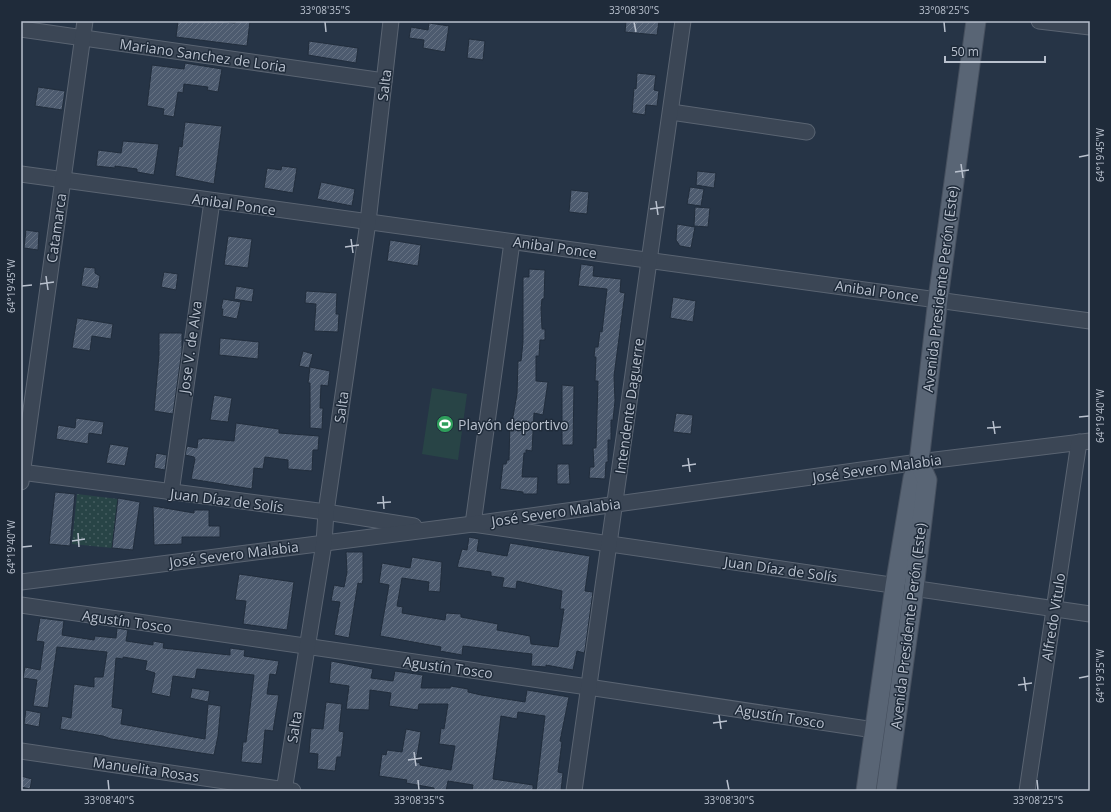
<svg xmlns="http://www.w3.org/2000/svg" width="1111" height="812" font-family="'Open Sans',sans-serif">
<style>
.park{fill:#284446}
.garden{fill:url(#garden-dots)}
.building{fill:url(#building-hatch);stroke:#212d3c}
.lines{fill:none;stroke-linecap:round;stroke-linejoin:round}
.minor-casing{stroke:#5a6472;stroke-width:17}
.major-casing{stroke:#454f5e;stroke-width:21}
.minor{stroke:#3b4655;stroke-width:15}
.major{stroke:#596575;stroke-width:19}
.ticks{fill:none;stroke:#b9c1ce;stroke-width:1.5}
.labels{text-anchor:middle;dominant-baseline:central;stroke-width:3;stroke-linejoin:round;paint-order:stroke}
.street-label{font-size:14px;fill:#b9c1ce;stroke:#1f2b3a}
.poi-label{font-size:14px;fill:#b9c1ce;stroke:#1f2b3a;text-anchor:start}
.neatline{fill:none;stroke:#b9c1ce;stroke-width:1.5}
.ticks-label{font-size:10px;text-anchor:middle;fill:#b9c1ce}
</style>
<defs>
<pattern id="garden-dots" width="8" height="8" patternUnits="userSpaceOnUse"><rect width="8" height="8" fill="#284446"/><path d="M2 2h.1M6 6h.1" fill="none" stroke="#455d60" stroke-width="1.8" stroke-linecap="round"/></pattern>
<pattern id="building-hatch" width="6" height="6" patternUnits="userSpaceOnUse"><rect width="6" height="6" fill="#4d5b6f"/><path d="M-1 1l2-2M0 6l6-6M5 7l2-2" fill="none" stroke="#657182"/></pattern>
</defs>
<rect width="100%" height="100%" fill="#263446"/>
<path class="park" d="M432,388L467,394L458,460L422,454Z"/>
<path class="garden" d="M77,494L118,499L112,548L72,544Z"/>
<g class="building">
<path d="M178,21H219L235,23L236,21H250L247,46L176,37Z"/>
<path d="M626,21H659L657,35L625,32Z"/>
<path d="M429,23L449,26L445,52L423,48L424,40L409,38L411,27L428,30Z"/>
<path d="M469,39L485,41L483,60L467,58Z"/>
<path d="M309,41L358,48L356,63L308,55Z"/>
<path d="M185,63L222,69L218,92L207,90L208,87L184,84L183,93L178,92L174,117L163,115L164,109L147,106L152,65L184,69Z"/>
<path d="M637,73L656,75L654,90L659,91L657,106L646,105L645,115L632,113L634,88L636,89Z"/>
<path d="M38,87L65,91L62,110L35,106Z"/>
<path d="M185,122L222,126L214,184L175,176L179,146L182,147Z"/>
<path d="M123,141L159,144L154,175L137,172V169L115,166V168L96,166L98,150L121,153Z"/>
<path d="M282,166L297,168L293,193L264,188L267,168L281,170Z"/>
<path d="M697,171L716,173L714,188L696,185Z"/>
<path d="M321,182L355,189L352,206L317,199Z"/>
<path d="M690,187L704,189L701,206L687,204Z"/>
<path d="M571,190L589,192L587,214L569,212Z"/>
<path d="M695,207L710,208L708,227L694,226Z"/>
<path d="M677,224L695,227L691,248L680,246L676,240Z"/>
<path d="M26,230L39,232L38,250L24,248Z"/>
<path d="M228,236L252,239L248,268L224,265Z"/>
<path d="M390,240L421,245L418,266L387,261Z"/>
<path d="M581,264L594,266L593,276L621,279L620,292L625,293L614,376L615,401L613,420H611V440H608V462H606L605,479L589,478L590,467H594L593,448H596L598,381H595L596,357H594L595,347H598L600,331L602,332L607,289L578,286Z"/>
<path d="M84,267L95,268V273L100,276L98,289L81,286Z"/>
<path d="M529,269L545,270L544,299H542L541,308L542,329H545V340H540L539,356H536V381L548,382L543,415L534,413L532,451L526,450V453H524L522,477H538L537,494H523V492L500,489L503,464H506L507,460H509L510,422H512L517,394L518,361H521L523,342V277H529Z"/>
<path d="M164,272L178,274L176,290L161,287Z"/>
<path d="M236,286L254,289L252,302L234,299Z"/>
<path d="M306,291L337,293L336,314H339L338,332L314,331L316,304L305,303Z"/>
<path d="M673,297L696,301L693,322L670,318Z"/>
<path d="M223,299L241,302L237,319L222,316L223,309H221Z"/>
<path d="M77,318L113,324L111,339L92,336L90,351L72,348Z"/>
<path d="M159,333H182V351L173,414L154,411L159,355Z"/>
<path d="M220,338L259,342L258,359L219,355Z"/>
<path d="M303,351L313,354L309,368L299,366Z"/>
<path d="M310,367L330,371L328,386L321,385L320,408H323L322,429L310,428V383H308Z"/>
<path d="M562,385L574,386L573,445H562Z"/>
<path d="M214,395L232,398L228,422L210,420Z"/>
<path d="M676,413L693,415L691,434L673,432Z"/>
<path d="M76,418L104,422L102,435L89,433L88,444L56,439L58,425L75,428Z"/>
<path d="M236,423L279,429V433L319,436L318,450H313L312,471L288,469V460L265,457L263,469L254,468L252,489L191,479L195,459L194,457L185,455L187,446L197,448L198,439H202V438L234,441Z"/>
<path d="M110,444L129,447L125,466L106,463Z"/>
<path d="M156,453L167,455L165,470L154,468Z"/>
<path d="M557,464H569L570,484H557Z"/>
<path d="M55,492L75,494L70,546L49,544Z"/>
<path d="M118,498L140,502L133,550L112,548Z"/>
<path d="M153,506L194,513V510H209V526H220V537H182V544L154,545Z"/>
<path d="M469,537L479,539L477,551L507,556L510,543L590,556L585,591L593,592L585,650L584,653L577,651L573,670L546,665V667L531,666L532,654L463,646L462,655L440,651L441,647L380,636L389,585L379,583L382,563L410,568L412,557L442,562L440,592L428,591L429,582L402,578L397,606L403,607L402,613L445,620L446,613L461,614V617L498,624L497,630L530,636L531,644L558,647L564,609H560L562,591L517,581L516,589L502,587L504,578L491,576V572L457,567L462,549L467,550Z"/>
<path d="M346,552H363V580L362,584L358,583L349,638L334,635L340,602L331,601L334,585L344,587L347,572Z"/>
<path d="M239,574L294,582L287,630L243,624L246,601L235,600Z"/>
<path d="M40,618L64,621L62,635L94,640L95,636L116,638L117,628L128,630L126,641L153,645V641L164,643L163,648L230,655V648L245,650L244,656L279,661L276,675L270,674L267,694L279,695L273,731L265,730L262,764L241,762L243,742H246L254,675L197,669L195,679L173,676L170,697L151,693L155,673L145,670L147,661L123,657V659L116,658L112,707L123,709L121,724L205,739L208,704L221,706L218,736L214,755L111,739L103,736L60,729L62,716L71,718L74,684L94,687V677H103L107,652L57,647L48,708L33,706L37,680L23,678L25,667L40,670L44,642L36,641Z"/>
<path d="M331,661L373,669L371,678L393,681L395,671L423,675L421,688H450L451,686L468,689V692L481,695L525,702L527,690L569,697L560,741L562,742L558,772L563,773L561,791H536L545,716L518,712L517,719L501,716L493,779L533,785V791H472L473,785L448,781L446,791H434V788L406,783L407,780L379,776L382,754L386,755L387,750L402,752L406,729L421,732L416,762L420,763V765L451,770L455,746L439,744L441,728L444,729L448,704H419L418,710L389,706L391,693L370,690L369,710L346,709L349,686L329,683Z"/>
<path d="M192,688L210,691L208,702L190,698Z"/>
<path d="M326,702L342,704L339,731L344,732L341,757H337L335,771L317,769L318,754L309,753L311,728L323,729Z"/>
<path d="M26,710L41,713L39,727L24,724Z"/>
<path d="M21,776L32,779L30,789L21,787Z"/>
</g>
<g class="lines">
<defs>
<g id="minor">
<path d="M1039,21L1090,27"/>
<path d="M21,29L384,81"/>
<path d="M671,112L807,132"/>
<path d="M21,174L1090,321"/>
<path d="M512,242L473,524L1090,614"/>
<path d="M21,472L326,512L414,526"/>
<path d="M21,482L85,21"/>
<path d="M171,493L212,201"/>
<path d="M21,582L473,524L919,462L1090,441"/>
<path d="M21,605L588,687L874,730"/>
<path d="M21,751L293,791"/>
<path d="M284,791L324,543L326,512L368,222L391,21"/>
<path d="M574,791L683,21"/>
<path d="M1027,791L1079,442"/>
</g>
<g id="major">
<path d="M866,791L895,586L913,478L919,462L938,299L976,21"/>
<path d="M886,791L914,588L927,480L919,462"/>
</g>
</defs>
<use href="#minor" class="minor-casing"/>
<use href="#major" class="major-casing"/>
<use href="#minor" class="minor"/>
<use href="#major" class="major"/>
</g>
<path class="ticks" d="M325,22L326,32M634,22L636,32M944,22L945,32M1079,157L1089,155M961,164L963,178M955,172L969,170M656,201L658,215M650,209L664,207M351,239L353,253M345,247L359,245M46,276L48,290M40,284L54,282M22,286L32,285M1079,417L1089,416M993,421L995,434M987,428L1001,427M688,458L690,472M682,466L696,464M383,496L384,509M377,503L391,502M78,533L79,547M72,541L85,539M22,547L32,546M1024,677L1026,691M1079,678L1089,676M1018,685L1032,683M719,715L721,729M713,723L727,721M414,752L416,766M408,760L422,758M108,780L109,790M418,780L419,790M727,780L729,790M1037,780L1038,790"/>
<defs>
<symbol id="stadium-disc" viewBox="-11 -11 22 22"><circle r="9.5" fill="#2e9e5b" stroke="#1f2b3a"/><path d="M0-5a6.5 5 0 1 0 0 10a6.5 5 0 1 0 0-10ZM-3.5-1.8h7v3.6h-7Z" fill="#fff"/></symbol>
</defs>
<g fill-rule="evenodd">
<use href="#stadium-disc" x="435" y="414" width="20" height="20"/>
</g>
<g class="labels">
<g class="street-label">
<text transform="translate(203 55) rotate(8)">Mariano Sanchez de Loria</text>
<text transform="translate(384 85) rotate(-83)">Salta</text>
<text transform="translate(234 204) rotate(8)">Anibal Ponce</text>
<text transform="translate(56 228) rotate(-82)">Catamarca</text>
<text transform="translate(555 247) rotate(8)">Anibal Ponce</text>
<text transform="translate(940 289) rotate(-83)">Avenida Presidente Perón (Este)</text>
<text transform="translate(877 291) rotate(8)">Anibal Ponce</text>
<text transform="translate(190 347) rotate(-82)">Jose V. de Alva</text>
<text transform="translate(629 406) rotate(-82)">Intendente Daguerre</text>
<text transform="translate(341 407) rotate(-82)">Salta</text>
<text transform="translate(877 468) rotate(-8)">José Severo Malabia</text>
<text transform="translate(227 500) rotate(7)">Juan Díaz de Solís</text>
<text transform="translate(556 512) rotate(-8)">José Severo Malabia</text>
<text transform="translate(234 554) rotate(-7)">José Severo Malabia</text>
<text transform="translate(781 569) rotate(8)">Juan Díaz de Solís</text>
<text transform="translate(1053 617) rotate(-81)">Alfredo Vitulo</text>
<text transform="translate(127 621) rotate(8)">Agustín Tosco</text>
<text transform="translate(908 626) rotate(-83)">Avenida Presidente Perón (Este)</text>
<text transform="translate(448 667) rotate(8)">Agustín Tosco</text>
<text transform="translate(780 716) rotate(9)">Agustín Tosco</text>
<text transform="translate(294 727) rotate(-81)">Salta</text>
<text transform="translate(146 769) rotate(8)">Manuelita Rosas</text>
</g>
<g class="poi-label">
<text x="458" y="424">Playón deportivo</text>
</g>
</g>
<rect width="1111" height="812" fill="none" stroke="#1f2b3a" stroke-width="44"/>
<path d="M945 56v6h100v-6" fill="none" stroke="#b9c1ce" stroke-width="2"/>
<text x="951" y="56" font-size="12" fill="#b9c1ce" stroke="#1f2b3a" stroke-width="3" paint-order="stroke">50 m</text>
<rect x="22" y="22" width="1067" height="768" class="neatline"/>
<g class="ticks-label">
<text x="325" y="14">33°08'35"S</text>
<text x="634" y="14">33°08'30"S</text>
<text x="944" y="14">33°08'25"S</text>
<text transform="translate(1100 155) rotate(-90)" y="4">64°19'45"W</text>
<text transform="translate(11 286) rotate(-90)" y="4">64°19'45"W</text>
<text transform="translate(1100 416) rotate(-90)" y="4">64°19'40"W</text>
<text transform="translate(11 547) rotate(-90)" y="4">64°19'40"W</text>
<text transform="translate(1100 676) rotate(-90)" y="4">64°19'35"W</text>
<text x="109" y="804">33°08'40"S</text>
<text x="419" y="804">33°08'35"S</text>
<text x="729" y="804">33°08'30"S</text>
<text x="1038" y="804">33°08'25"S</text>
</g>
</svg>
